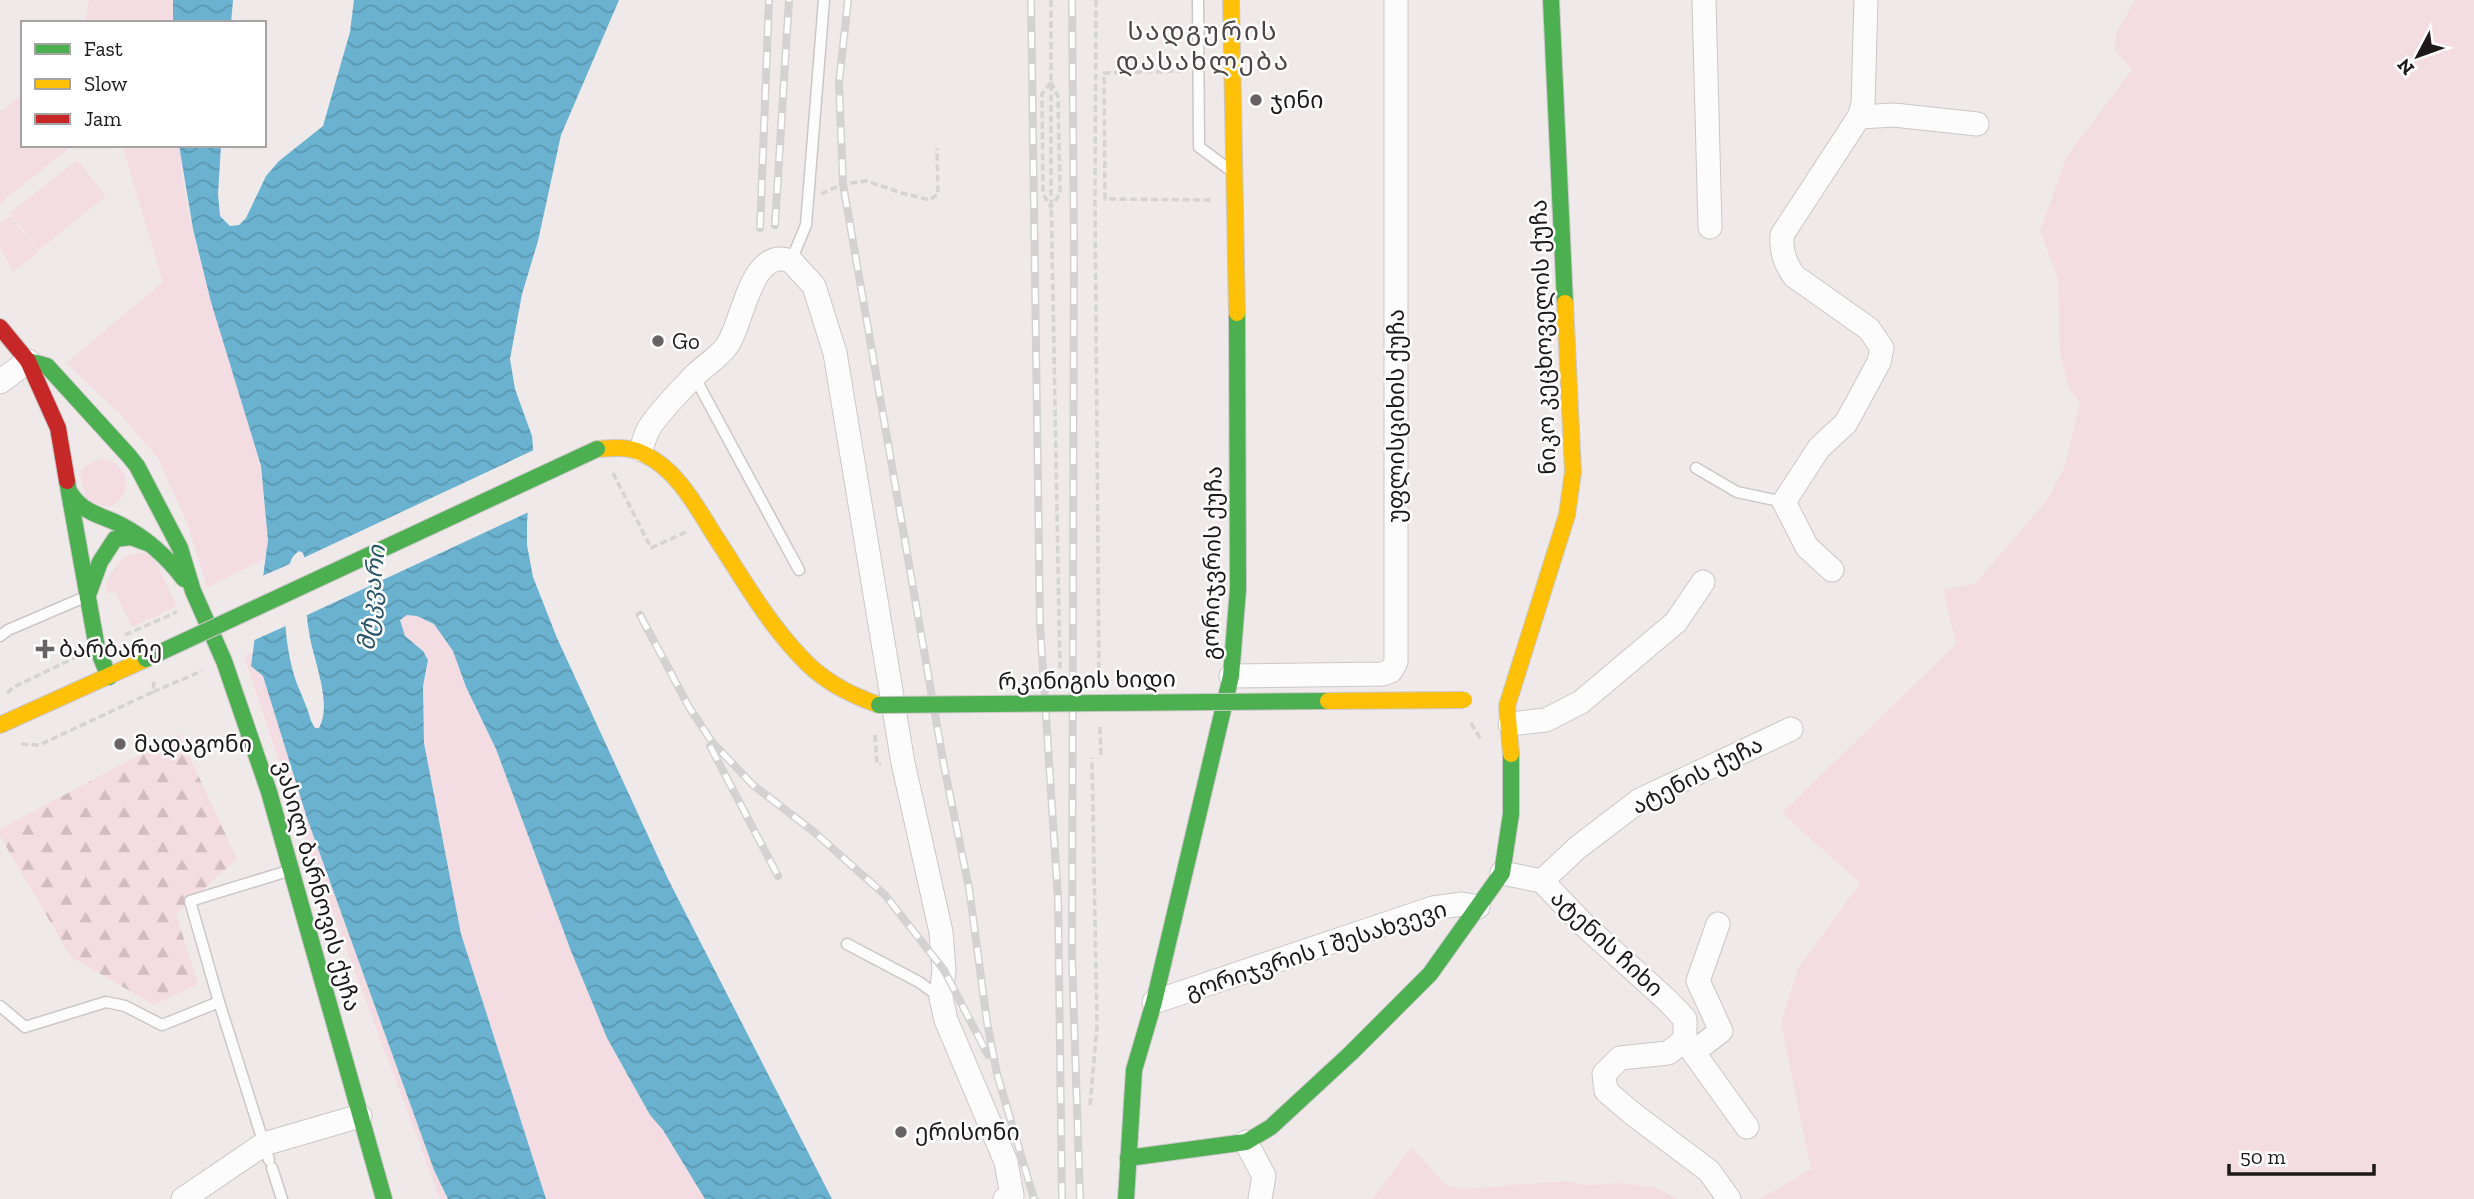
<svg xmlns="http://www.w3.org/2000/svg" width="2474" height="1199" font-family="'Zilla Slab','Noto Sans Georgian',serif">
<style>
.grass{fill:#f3dce2}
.forest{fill:url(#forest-firs)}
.water{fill:url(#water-waves);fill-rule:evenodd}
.pier{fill:#f0e9ea}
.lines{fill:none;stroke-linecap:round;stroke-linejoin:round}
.lane-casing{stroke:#cbc6c7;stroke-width:13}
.street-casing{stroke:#cbc6c7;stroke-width:25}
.fast-casing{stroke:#cbc6c7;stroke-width:18}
.slow-casing{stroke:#cbc6c7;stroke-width:18}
.jam-casing{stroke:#cbc6c7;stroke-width:18}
.path{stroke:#d5d3d3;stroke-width:3.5;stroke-dasharray:7 3.5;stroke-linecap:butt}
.lane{stroke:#fdfcfc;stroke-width:10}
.street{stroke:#fdfcfc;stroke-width:23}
.fast{stroke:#4caf50;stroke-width:16}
.slow{stroke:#ffc107;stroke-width:16}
.jam{stroke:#c62828;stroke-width:16}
.rail-casing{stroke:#d4d1d2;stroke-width:8}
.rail{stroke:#fff;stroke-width:5;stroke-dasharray:16;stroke-linecap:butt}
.fast-bridge-casing{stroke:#cbc6c7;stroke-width:18;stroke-linecap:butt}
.slow-bridge-casing{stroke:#cbc6c7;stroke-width:18;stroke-linecap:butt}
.fast-bridge{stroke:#4caf50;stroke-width:16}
.slow-bridge{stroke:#ffc107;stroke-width:16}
.poi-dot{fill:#676263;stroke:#fff;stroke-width:2.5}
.labels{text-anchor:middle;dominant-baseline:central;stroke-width:5;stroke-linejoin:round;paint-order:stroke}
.poi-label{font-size:23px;fill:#1d191a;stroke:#fff;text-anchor:start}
.street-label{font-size:23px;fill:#1d191a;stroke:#fff}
.water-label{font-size:24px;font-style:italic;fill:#295366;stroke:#fff}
.quarter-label{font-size:26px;letter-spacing:2px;fill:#4f4547;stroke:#fff}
</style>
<defs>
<pattern id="forest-firs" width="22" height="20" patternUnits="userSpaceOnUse" patternTransform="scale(1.75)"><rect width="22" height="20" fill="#f3dce2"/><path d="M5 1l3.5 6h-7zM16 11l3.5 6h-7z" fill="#d0bcc1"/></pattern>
<pattern id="water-waves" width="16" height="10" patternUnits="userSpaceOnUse" patternTransform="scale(1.75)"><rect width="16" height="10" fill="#6ab2cf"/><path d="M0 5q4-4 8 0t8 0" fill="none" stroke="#5b98b1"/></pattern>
</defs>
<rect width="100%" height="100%" fill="#f0e9ea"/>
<g class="grass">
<path d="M89,0H173V23H85Z"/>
<path d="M2135,0H2474V1199H1760L1811,1169L1781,1023L1798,969L1860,883L1782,813L1956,644L1943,589L1975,584L2048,499L2065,466L2080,403L2069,389L2060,353L2058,279L2040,231L2067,156L2132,70L2115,51L2116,33Z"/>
<path d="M23,95V145H73L0,203V112Z"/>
<path d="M122,145H179C186,220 208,293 230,364C250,428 273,490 266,558L207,588L188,525L158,458L119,413L66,363L163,282Z"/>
<path d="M77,160L106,196L39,250L10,213Z"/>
<path d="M10,216L39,252L13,272L0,247V224Z"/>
<path d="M100,459C129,461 137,494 109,507L86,502L80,472L85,466Z"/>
<path d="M144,553L154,559L177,606L132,627L114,590L106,594C104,580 118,559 131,554C135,553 140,553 144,553Z"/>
<path d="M407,615L417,616L434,624L453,651L466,687L496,749L571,951L607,1038L650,1115L663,1130L705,1199H546L461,934L424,743L423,686L427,670L423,650L405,636L400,620Z"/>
<path d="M252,652L251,666L263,676L307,818L434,1170L448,1199H440L303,833L244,656Z"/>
<path d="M1411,1147L1447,1186L1464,1189L1565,1181L1587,1185L1619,1183L1654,1187L1679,1199H1373Z"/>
</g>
<path class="forest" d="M179,734L237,859L176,914L198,984L154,1005L71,957L0,836V829Z"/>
<g class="water">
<path d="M173,0H233L231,23H173Z"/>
<path d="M354,0H619L561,135L538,241L522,294L510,359L515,389L532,436L534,460L531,470L527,522V545L533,577L557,638L668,879L832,1199H705L663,1130L650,1115L607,1038L571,951L496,749L466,687L453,651L434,624L417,616L407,615L400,620L405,636L423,651L428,660L423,686L424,743L461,934L546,1199H448L434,1170L307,818L263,676L251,666L268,540L261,466L211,302L193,229L179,145H221L218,194L220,216L230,226L239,225L246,218L266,176L279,161L323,126L350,32ZM299,551L303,553L305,560C305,584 305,609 309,632C313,660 333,703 319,728H315L311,721C307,705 299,691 294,675C285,643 283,613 287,579C289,568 289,557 299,551Z"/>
</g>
<g class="pier">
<path d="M536,449L537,461L534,470L531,511L303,617L301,559Z"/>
<path d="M294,562L287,610L288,625L250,642L260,577Z"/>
</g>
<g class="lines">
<defs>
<g id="lane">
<path d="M1198,0L1199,147L1230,170"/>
<path d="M791,261L806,225L824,0"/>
<path d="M694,376L799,570"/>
<path d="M1696,468L1737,492L1784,502"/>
<path d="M0,636L8,630L85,597"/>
<path d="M847,944L919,982L941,998"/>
<path d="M0,1006L25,1027L106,1002L125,1006L162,1025L219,1002"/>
<path d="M269,1160L219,1002L190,901L288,871"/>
<path d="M272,1168L282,1199"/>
</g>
<g id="street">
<path d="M1704,0L1710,227"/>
<path d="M1859,117L1894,115L1977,124"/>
<path d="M0,382L28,361"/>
<path d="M641,450C643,443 645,436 648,430C656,415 682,389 694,376C704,366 718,358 726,347C744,324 749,246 791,261L814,286L835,353L903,763L941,932L944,970L941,998L946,1020L1006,1162L1012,1195L1005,1199"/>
<path d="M1832,570L1807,547L1784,502L1819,448L1846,423L1879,362L1882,348L1869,329L1794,276C1785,263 1781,252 1782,235L1859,117L1863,104L1866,0"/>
<path d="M1231,676L1382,674L1391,671L1396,662V0"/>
<path d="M1510,724L1546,720L1581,702L1676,622L1703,582"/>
<path d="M1502,873L1542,881L1584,925L1667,1000L1685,1019V1040L1668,1053L1620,1058L1604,1074L1606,1091L1633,1114L1709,1171L1729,1199"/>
<path d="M1542,881L1577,848L1640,800L1791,729"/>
<path d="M1154,1002L1433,908L1462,904L1478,907"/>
<path d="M1686,1042L1747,1127"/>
<path d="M1695,1051L1721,1031L1698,981L1718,924"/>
<path d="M1246,1142L1264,1176L1260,1199"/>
<path d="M183,1199L264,1144L360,1116"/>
</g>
<g id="fast">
<path d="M1551,0L1565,303"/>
<path d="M28,361L47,366L129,456L137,466L180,548L193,591L224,661L269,792L384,1199"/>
<path d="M67,481L97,648L109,677"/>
<path d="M71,494C84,514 102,515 121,525C146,538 167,557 184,579"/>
<path d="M88,595L100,562L115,539L131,537L150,544"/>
<path d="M1128,1158L1246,1142L1271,1127L1351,1053L1430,974L1502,873L1511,814V754"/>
<path d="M1126,1199L1134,1070L1154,1002L1231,676L1238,589L1237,313"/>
</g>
<g id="slow">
<path d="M1231,0L1237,313"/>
<path d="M597,449C613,448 629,446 644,454C676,469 695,504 713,533C740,574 765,619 799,655C821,680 848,694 879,705"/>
<path d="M0,725L146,659"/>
<path d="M1511,754L1507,706L1567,515L1573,472L1565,303"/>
</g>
<path id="jam" d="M0,327L28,361L58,428L67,481"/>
</defs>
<use href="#lane" class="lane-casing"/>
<use href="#street" class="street-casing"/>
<use href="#fast" class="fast-casing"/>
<use href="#slow" class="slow-casing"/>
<use href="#jam" class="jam-casing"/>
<g class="path">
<path d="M1051,0V193L1060,670"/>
<path d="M1096,0L1095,199L1099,680"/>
<path d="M1184,71L1104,73L1105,199L1213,200"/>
<path d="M1051,82L1058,96L1060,194L1051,207L1043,194L1042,94Z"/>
<path d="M821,194L843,184L866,181L902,193L930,200L938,194L937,148"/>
<path d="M613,473L651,548L686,532"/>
<path d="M125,635L177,612"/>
<path d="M153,692L202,671"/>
<path d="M7,693L14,687L74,658"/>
<path d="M1471,723L1480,738"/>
<path d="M1100,727L1101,758"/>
<path d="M875,735L877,764H881"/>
<path d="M21,744L39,745L153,692L154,682"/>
<path d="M1090,1105L1097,1027L1092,758"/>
</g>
<use href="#lane" class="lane"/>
<use href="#street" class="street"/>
<use href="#fast" class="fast"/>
<use href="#slow" class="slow"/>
<use href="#jam" class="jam"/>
<defs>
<g id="rail">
<path d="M848,0L839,83L843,184L944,766L969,888L987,1022L997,1074L1034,1199"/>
<path d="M1031,0L1040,625L1058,898L1062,1199"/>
<path d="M1072,0L1074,247L1072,957L1080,1199"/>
<path d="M775,225L789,0"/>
<path d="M760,228L769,0"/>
<path d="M640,615L689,707L712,742L753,785L813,831L885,895L944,970L988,1055"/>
<path d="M710,746L778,876"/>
</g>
</defs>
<use href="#rail" class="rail-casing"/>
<use href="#rail" class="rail"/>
<defs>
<g id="fast-bridge">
<path d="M146,659L597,449"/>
<path d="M879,705L1328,701"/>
</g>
<path id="slow-bridge" d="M1328,701L1464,700"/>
</defs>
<use href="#fast-bridge" class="fast-bridge-casing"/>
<use href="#slow-bridge" class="slow-bridge-casing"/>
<use href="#fast-bridge" class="fast-bridge"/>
<use href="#slow-bridge" class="slow-bridge"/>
</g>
<g class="poi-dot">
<circle cx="1256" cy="100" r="7"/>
<circle cx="658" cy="341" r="7"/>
<path d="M41.5 638.5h7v7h7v7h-7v7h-7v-7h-7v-7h7z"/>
<circle cx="120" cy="744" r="7"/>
<circle cx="901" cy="1132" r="7"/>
</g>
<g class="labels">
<g class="poi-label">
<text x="1270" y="100">ჯინი</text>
<text x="672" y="341">Go</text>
<text x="59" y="649">ბარბარე</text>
<text x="134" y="744">მადაგონი</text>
<text x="915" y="1132">ერისონი</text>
</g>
<g class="street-label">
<text transform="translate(1543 337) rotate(-92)">ნიკო კეცხოველის ქუჩა</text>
<text transform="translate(1396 416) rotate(-90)">უფლისციხის ქუჩა</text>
<text transform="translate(1212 563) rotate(-89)">გორიჯვრის ქუჩა</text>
<text transform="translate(1087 680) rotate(-1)">რკინიგის ხიდი</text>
<text transform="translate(1697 775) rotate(-27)">ატენის ქუჩა</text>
<text transform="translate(318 886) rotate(74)">ვასილ ბარნოვის ქუჩა</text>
<text transform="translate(1607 943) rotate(43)">ატენის ჩიხი</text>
<text transform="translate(1316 950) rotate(-18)">გორიჯვრის I შესახვევი</text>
</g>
<g class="water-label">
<text transform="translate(371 598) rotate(-84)">მტკვარი</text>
</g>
<g class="quarter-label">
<text x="1203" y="31">სადგურის<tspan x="1203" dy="30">დასახლება</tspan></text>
</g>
</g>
<rect x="21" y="21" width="245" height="126" fill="#ffffff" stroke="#a5a3a3" stroke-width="2"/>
<rect x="35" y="44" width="35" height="10" fill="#4caf50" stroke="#a5a3a3" stroke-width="2"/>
<text x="84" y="56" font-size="21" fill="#1d191a">Fast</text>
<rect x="35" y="79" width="35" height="10" fill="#ffc107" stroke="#a5a3a3" stroke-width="2"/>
<text x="84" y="91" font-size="21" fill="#1d191a">Slow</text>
<rect x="35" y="114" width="35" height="10" fill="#c62828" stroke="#a5a3a3" stroke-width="2"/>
<text x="84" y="126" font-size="21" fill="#1d191a">Jam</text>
<g transform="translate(2418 56) rotate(229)" stroke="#ffffff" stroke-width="5" paint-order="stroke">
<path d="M0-5L12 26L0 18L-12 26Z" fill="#1d191a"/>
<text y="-10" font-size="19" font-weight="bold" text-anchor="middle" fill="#1d191a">N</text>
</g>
<path d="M2229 1164v10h145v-10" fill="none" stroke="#1d191a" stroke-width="3.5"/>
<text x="2240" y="1164" font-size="21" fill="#1d191a" stroke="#ffffff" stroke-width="5" paint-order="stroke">50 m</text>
</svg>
